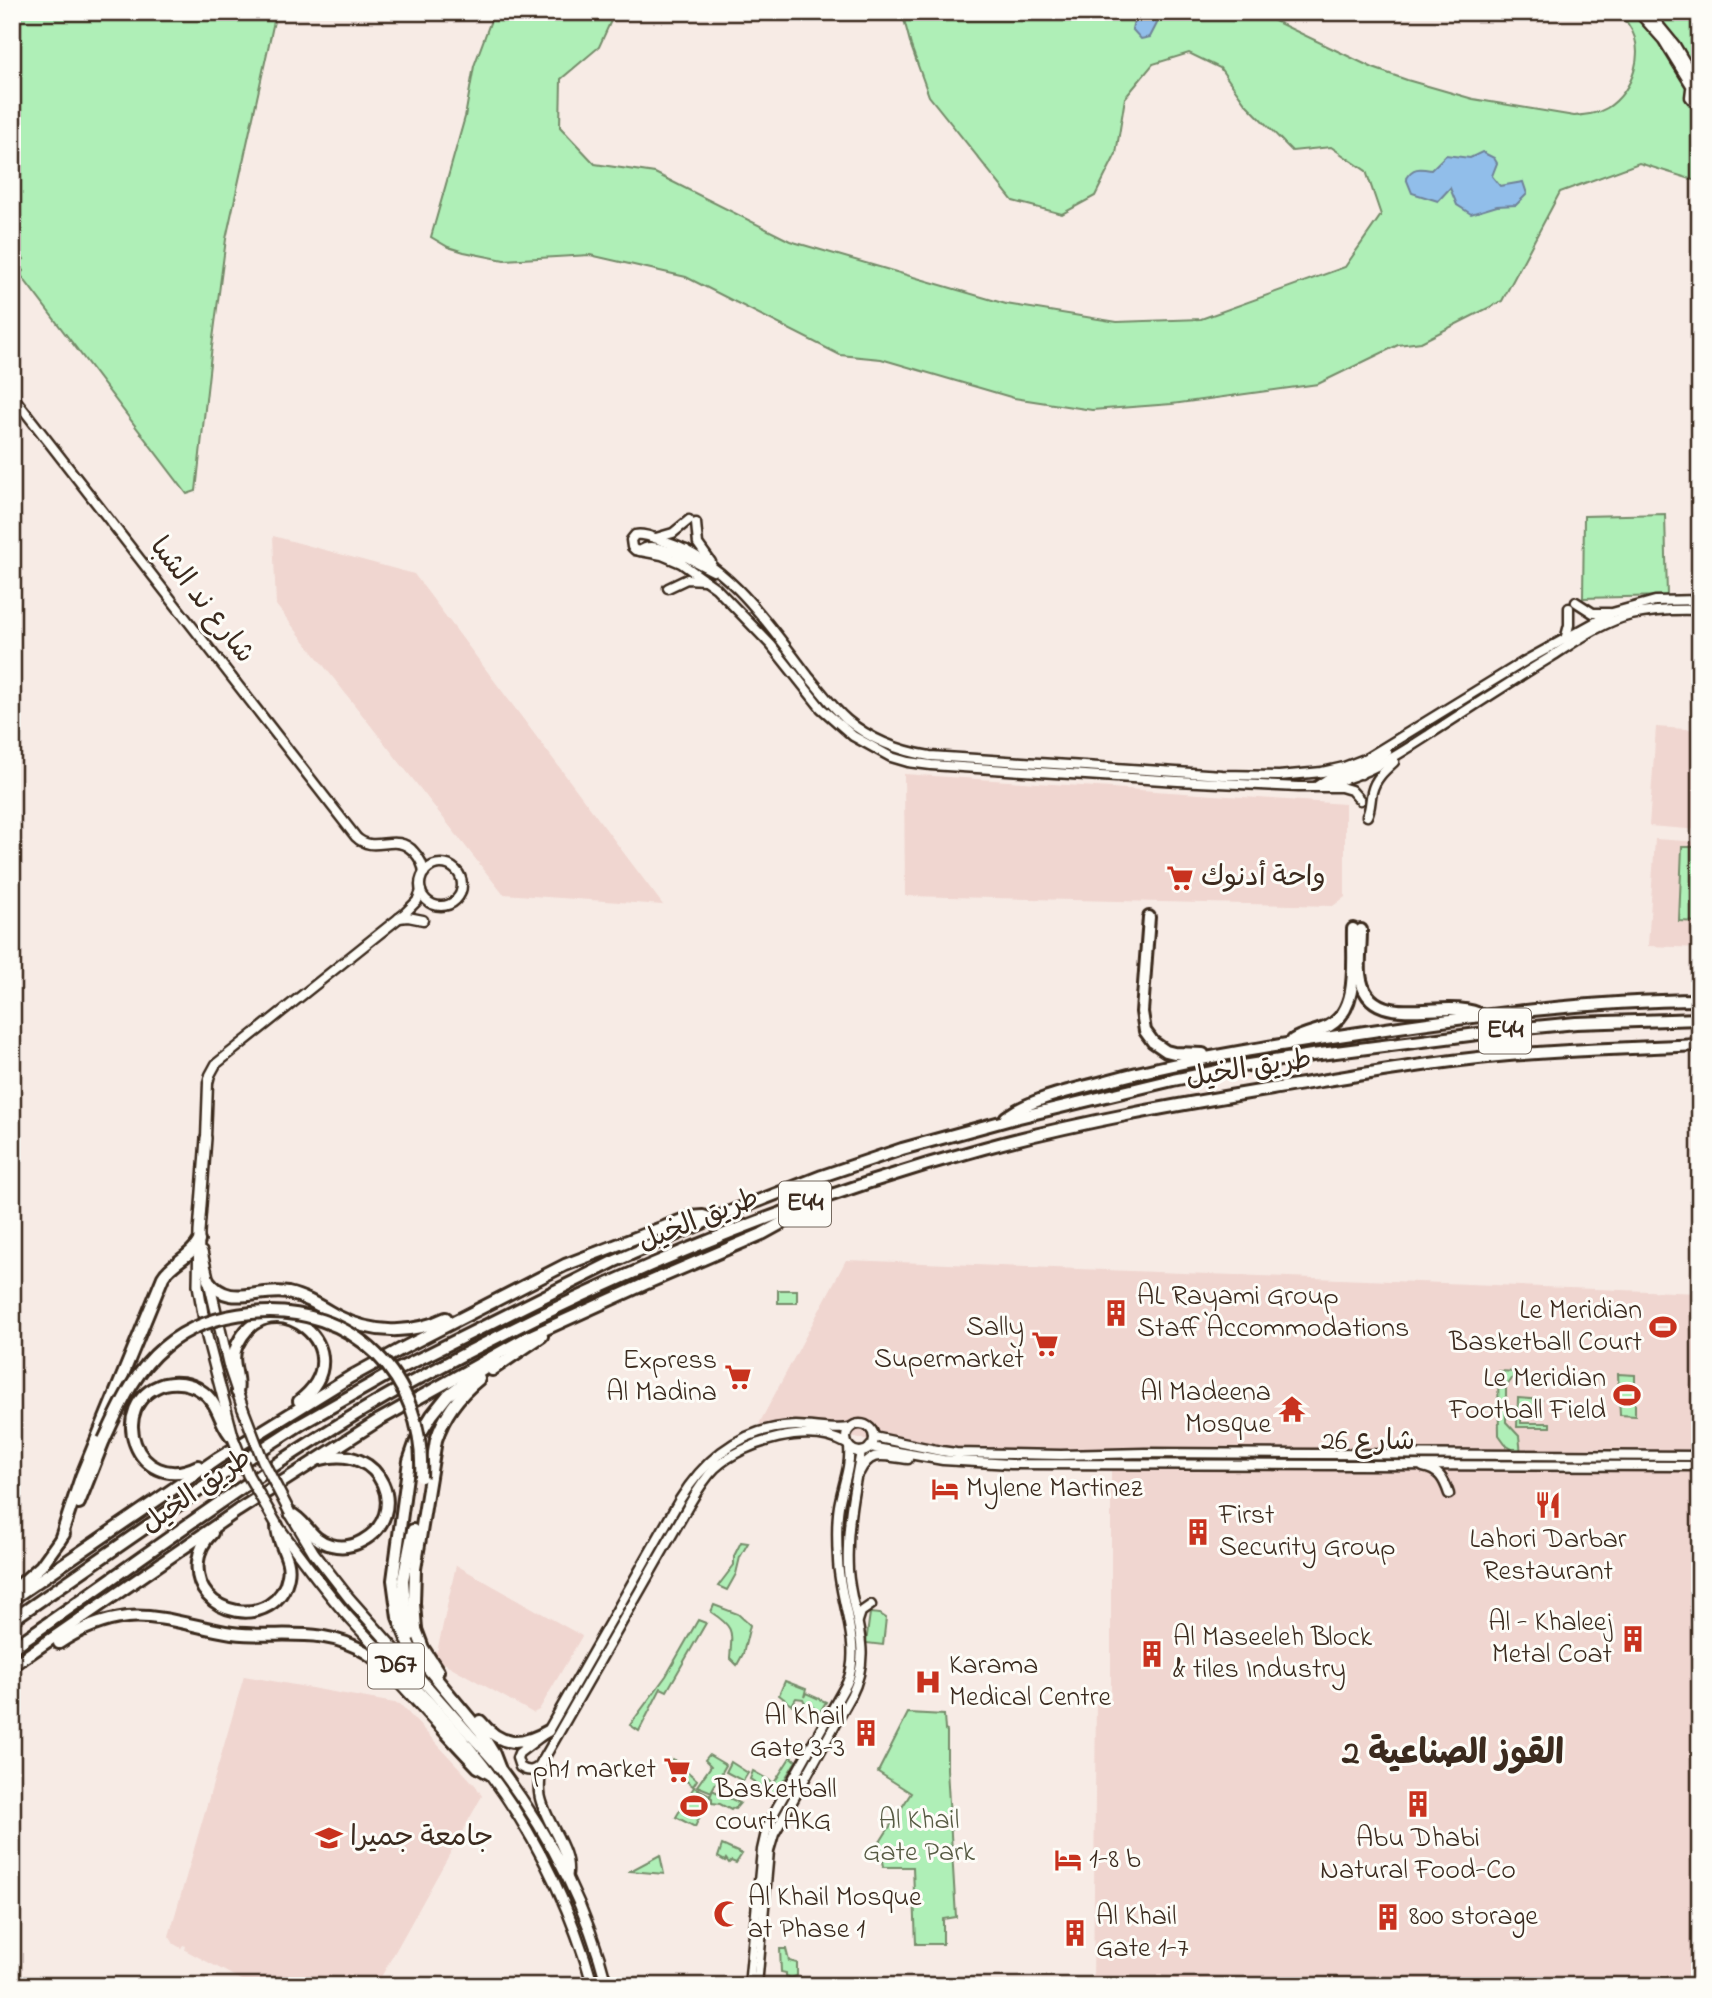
<svg xmlns="http://www.w3.org/2000/svg" width="1712" height="1998" font-family="'Indie Flower','Playpen Sans Arabic',sans-serif">
<style>
.built{fill:#f0d6d0}
.green{fill:#afefb7;stroke:#758c6a;stroke-width:2}
.water{fill:#91beea;stroke:#6f8398;stroke-width:2}
.lines{fill:none;stroke-linecap:round;stroke-linejoin:round}
.secondary-casing{stroke:#3b2a1e;stroke-width:13}
.primary-casing{stroke:#3b2a1e;stroke-width:14}
.highway-casing{stroke:#3b2a1e;stroke-width:16}
.secondary{stroke:#fdfcf7;stroke-width:8}
.primary{stroke:#fdfcf7;stroke-width:9}
.highway{stroke:#fdfcf7;stroke-width:10}
.primary-bridge-casing{stroke:#3b2a1e;stroke-width:14;stroke-linecap:butt}
.highway-bridge-casing{stroke:#3b2a1e;stroke-width:16;stroke-linecap:butt}
.primary-bridge{stroke:#fdfcf7;stroke-width:9}
.highway-bridge{stroke:#fdfcf7;stroke-width:10}
.labels{text-anchor:middle;dominant-baseline:central;stroke-width:6;stroke-linejoin:round;paint-order:stroke}
.shield{fill:#fdfcf7;stroke:#75695f;stroke-width:2}
.shield-label{font-size:26px;font-weight:bold;fill:#3b2a1e}
.street-label{font-size:28px;fill:#3b2a1e;stroke:#fdfcf7}
.poi-label{font-size:28px;fill:#3b2a1e;stroke:#fdfcf7;text-anchor:start}
.park-label{font-size:28px;fill:#585b44;stroke:#fdfcf7}
.district-label{font-size:35px;font-weight:bold;fill:#3b2a1e;stroke:#fdfcf7}
</style>
<rect width="100%" height="100%" fill="#f7ebe5"/>
<filter id="ink" filterUnits="userSpaceOnUse"><feTurbulence type="fractalNoise" baseFrequency=".0143" numOctaves="2"/><feDisplacementMap in="SourceGraphic" scale="14" xChannelSelector="R" yChannelSelector="G"/><feConvolveMatrix kernelMatrix="1 2 1 2 8 2 1 2 1" color-interpolation-filters="sRGB"/></filter>
<g filter="url(#ink)">
<g class="built">
<path d="M273,536L414,574L663,905L503,894L276,605Z"/>
<path d="M1656,727L1700,730V830L1649,826Z"/>
<path d="M904,774L1345,804V897L1333,906L905,896Z"/>
<path d="M1655,839L1700,842V948L1648,946Z"/>
<path d="M846,1260L1700,1293V1986H1093L1096,1699H1111V1460L946,1457L855,1437L770,1429L759,1424Z"/>
<path d="M456,1565L582,1636L539,1710L533,1713L444,1663L442,1667L431,1656L432,1650L437,1652Z"/>
<path d="M244,1676L400,1704L476,1786L482,1796L376,1986H253L185,1950L186,1946L183,1945L181,1948L174,1944L169,1936Z"/>
</g>
<g class="green">
<path d="M12,12H276L226,239L211,354L196,491L187,494L20,274L23,271L18,264L24,259L20,254L14,258L12,255Z"/>
<path d="M494,12H615L599,47L561,79L560,127L595,164L655,173L790,241L1006,304L1117,322L1201,319L1345,267L1381,215L1366,171L1331,147L1292,151L1245,103L1220,68L1189,53L1153,64L1125,98L1116,154L1095,196L1062,214L1013,201L929,96L911,46L902,12H1256L1373,68L1407,80L1473,99L1574,116C1585,115 1597,114 1607,108C1633,92 1647,51 1628,24C1624,20 1620,16 1616,12H1700V182L1639,163L1560,192L1502,301L1421,342L1398,345L1318,384L1172,404L1092,410L1014,398L881,359L840,355L686,277L590,255L504,260L464,252L448,247L431,237L465,117L474,66Z"/>
<path d="M1665,514L1667,596L1583,598L1584,516Z"/>
<path d="M1682,847H1700V922L1679,921Z"/>
<rect x="778" y="1290" width="19" height="13"/>
<path d="M1498,1371L1517,1372L1506,1387V1422L1519,1436L1521,1454L1507,1446L1499,1435Z"/>
<path d="M1618,1374L1635,1375V1416L1620,1415Z"/>
<path d="M1518,1398L1542,1400L1541,1414L1521,1415V1423H1550V1427H1517Z"/>
<path d="M741,1542L748,1543L740,1557L736,1574L727,1590L718,1586L734,1565V1556Z"/>
<path d="M714,1605L738,1614L750,1625L743,1654L737,1665L730,1658C732,1631 735,1628 711,1612Z"/>
<path d="M870,1613L880,1614L886,1618L883,1645L866,1643Z"/>
<path d="M698,1620L706,1623L667,1691L661,1688L639,1731L630,1725L666,1676Z"/>
<path d="M785,1681L806,1689L804,1697L806,1693L826,1702L820,1712L815,1710L812,1705L805,1703L803,1699L796,1698L792,1705L779,1695Z"/>
<path d="M908,1713L944,1715L945,1730L947,1731V1769L956,1917L943,1919V1944H916L913,1867H884L880,1842L911,1793L878,1772Z"/>
<path d="M709,1755L726,1765L712,1790L740,1803L735,1809L733,1808L731,1810L720,1804L712,1803V1798L710,1797L712,1792L697,1786L711,1766L705,1760Z"/>
<path d="M791,1756L796,1761L775,1795L750,1779L753,1771L774,1783Z"/>
<path d="M673,1759L697,1780L693,1786L676,1773L674,1775L668,1764Z"/>
<path d="M731,1762L748,1773L743,1781L726,1772Z"/>
<path d="M694,1787L710,1795L695,1827L676,1817Z"/>
<path d="M722,1845C727,1847 737,1852 742,1854L736,1863L731,1861L729,1863L726,1859L725,1861L718,1857Z"/>
<path d="M660,1855L664,1874L630,1871Z"/>
<path d="M780,1949H786L789,1961L797,1963V1976L791,1978L786,1976V1973L781,1972Z"/>
</g>
<g class="water">
<path d="M1136,12H1163L1150,37L1141,39L1132,29Z"/>
<path d="M1482,152L1494,158L1497,163L1492,176L1500,186L1523,182L1527,194L1516,205L1497,206L1471,214L1457,205L1450,188L1438,201L1412,193L1406,178C1413,167 1419,168 1431,170L1446,155L1470,158Z"/>
</g>
<g class="lines">
<defs>
<g id="secondary">
<path d="M1638,12L1663,40L1692,87"/>
<path d="M1648,12L1675,45L1698,84"/>
<path d="M1696,84L1691,89L1690,97L1695,103L1700,105"/>
<path d="M12,395L356,837C374,855 396,831 414,852C420,858 423,864 424,873"/>
<path d="M696,523L698,544L711,562"/>
<path d="M656,538L673,533L689,520"/>
<path d="M640,551C654,539 670,558 686,550"/>
<path d="M677,557H686L713,571"/>
<path d="M668,588L687,579L704,580"/>
<path d="M1576,602L1593,613H1609"/>
<path d="M1565,640L1569,625V608"/>
<path d="M1361,774L1365,766L1387,752"/>
<path d="M1330,783C1369,774 1396,756 1430,734C1470,708 1510,682 1551,657C1576,641 1602,622 1631,615C1654,610 1677,609 1700,610"/>
<path d="M1317,786L1329,778L1360,767L1361,764L1359,762"/>
<path d="M1360,800L1351,790L1341,787H1299L1178,781L931,765L908,762L891,757L853,736L821,708L771,645L716,588L681,563L662,555L635,550L632,547L631,540L635,535C645,533 656,539 666,542C729,563 769,625 808,676C821,691 832,707 847,720C871,740 899,751 930,756L1222,775L1279,776L1322,772L1344,767L1367,758L1525,661L1612,613L1655,601L1700,600"/>
<path d="M1367,816C1371,808 1370,800 1372,792C1375,779 1384,771 1394,762"/>
<circle cx="441" cy="885" r="21"/>
<path d="M399,918L408,917L423,920"/>
<path d="M206,1138L208,1083L210,1075L216,1064L404,914L417,901L421,891"/>
<circle cx="860" cy="1438" r="14"/>
<path d="M874,1437L941,1451L956,1453L1061,1455L1145,1453L1700,1456"/>
<path d="M847,1444C810,1422 745,1441 715,1468C705,1478 697,1491 690,1503L542,1762C536,1771 529,1773 520,1767L517,1758L519,1753L548,1731L679,1501C706,1457 743,1427 796,1426C814,1426 832,1431 850,1428"/>
<path d="M870,1447L943,1460L1011,1464L1700,1466"/>
<path d="M1423,1467C1439,1470 1444,1479 1449,1494"/>
<path d="M859,1473C871,1448 885,1457 908,1459"/>
<path d="M858,1621L861,1612L871,1605"/>
<path d="M749,1986L762,1850L767,1828L775,1811L847,1683C863,1646 839,1601 838,1560C837,1543 836,1524 839,1506C842,1487 851,1467 849,1447"/>
<path d="M757,1986L769,1851L774,1834L851,1696C875,1649 851,1617 848,1570C846,1529 853,1492 861,1452"/>
</g>
<g id="primary">
<path d="M206,1138L199,1232L198,1285L207,1337L233,1436"/>
<path d="M202,1252L229,1367L243,1409"/>
<path d="M290,1513L314,1553L349,1598L499,1767C548,1832 587,1907 607,1986"/>
<path d="M277,1525C299,1555 321,1585 345,1613C384,1657 428,1697 465,1742C525,1814 568,1896 593,1986"/>
<path d="M542,1762C540,1774 538,1785 540,1796C545,1823 572,1850 567,1876"/>
</g>
<g id="highway">
<path d="M1149,917L1142,1012L1145,1031L1153,1042L1166,1051L1174,1053L1203,1054"/>
<path d="M1361,930C1361,945 1359,960 1360,974C1367,1037 1448,994 1483,1016"/>
<path d="M1293,1040C1304,1033 1317,1032 1329,1026C1360,1009 1352,960 1353,929"/>
<path d="M1006,1117C1036,1096 1075,1090 1110,1080C1196,1057 1284,1044 1372,1031C1480,1015 1590,1001 1700,1000"/>
<path d="M208,1280C229,1309 257,1288 288,1293C306,1297 321,1307 337,1316C372,1334 411,1335 446,1318"/>
<path d="M496,1361L469,1379L448,1395L432,1415L416,1441L409,1461L393,1580L398,1617L410,1647L480,1731L494,1754L499,1767"/>
<path d="M492,1370L542,1336"/>
<path d="M237,1392C241,1376 229,1363 237,1345C270,1276 366,1350 299,1401"/>
<path d="M198,1466C136,1497 104,1403 164,1384C176,1381 190,1383 200,1390C220,1402 219,1425 233,1438"/>
<path d="M79,1503L104,1440"/>
<path d="M290,1513C307,1521 310,1540 331,1545C342,1548 353,1546 362,1541C411,1515 382,1442 321,1459"/>
<path d="M212,1533C204,1541 199,1550 198,1561C191,1618 278,1632 288,1576C292,1557 276,1543 277,1525"/>
<path d="M60,1540L81,1477L163,1277C172,1262 191,1257 199,1241"/>
<path d="M17,1587L41,1566L64,1534"/>
<path d="M12,1599L217,1459L350,1377L407,1346L565,1265L690,1217L703,1216L712,1219"/>
<path d="M12,1620L217,1478L301,1424L391,1373L613,1262L712,1219L822,1176L902,1149L1015,1118L1173,1080L1242,1066L1312,1055L1525,1028L1576,1023L1700,1019"/>
<path d="M414,1624L423,1648L438,1671"/>
<path d="M416,1629L414,1603L415,1569L436,1440C444,1415 458,1396 479,1379"/>
<path d="M411,1635L405,1607L403,1580L413,1530"/>
<path d="M59,1643C80,1629 102,1620 127,1617C163,1614 197,1628 232,1633C280,1639 322,1625 367,1653C386,1666 401,1684 417,1701C437,1723 457,1745 478,1767L488,1773"/>
<path d="M12,1648C141,1560 265,1464 401,1388C585,1286 781,1203 984,1148C1079,1122 1175,1105 1272,1089C1347,1077 1423,1063 1498,1056C1565,1050 1633,1048 1700,1045"/>
<path d="M12,1666L237,1511L379,1420L526,1338L645,1284L762,1234L791,1218L803,1207"/>
<path d="M480,1721C501,1747 520,1747 548,1731"/>
</g>
</defs>
<use href="#secondary" class="secondary-casing"/>
<use href="#primary" class="primary-casing"/>
<use href="#highway" class="highway-casing"/>
<use href="#secondary" class="secondary"/>
<use href="#primary" class="primary"/>
<use href="#highway" class="highway"/>
<defs>
<g id="primary-bridge">
<path d="M243,1409L263,1461L290,1513"/>
<path d="M233,1438L248,1475L277,1525"/>
</g>
<path id="highway-bridge" d="M104,1440C120,1406 134,1372 164,1347C189,1326 219,1316 252,1313C353,1303 426,1377 421,1477"/>
</defs>
<use href="#primary-bridge" class="primary-bridge-casing"/>
<use href="#highway-bridge" class="highway-bridge-casing"/>
<use href="#primary-bridge" class="primary-bridge"/>
<use href="#highway-bridge" class="highway-bridge"/>
</g>
</g>
<defs>
<symbol id="supermarket-bare" viewBox="-9 -9 18 18"><path d="M-6-5.5h2.5l.6 2H6L4.5 2H-2.5L-4.4-4H-6ZM-1.5 3.2a1.3 1.3 0 1 0 .1 0ZM3 3.2a1.3 1.3 0 1 0 .1 0Z" fill="#c8321e" stroke="#fdfcf7" stroke-width="2.5" paint-order="stroke"/></symbol>
<symbol id="building-bare" viewBox="-9 -9 18 18"><path d="M-4-6H4V6H1V3H-1V6H-4ZM-2.5-4.3h1.7v1.8h-1.7ZM.8-4.3h1.7v1.8H.8ZM-2.5-1h1.7V.8h-1.7ZM.8-1h1.7V.8H.8Z" fill="#c8321e" stroke="#fdfcf7" stroke-width="2.5" paint-order="stroke"/></symbol>
<symbol id="stadium-bare" viewBox="-9 -9 18 18"><path d="M0-5a6.5 5 0 1 0 0 10a6.5 5 0 1 0 0-10ZM-3.5-1.8h7v3.6h-7Z" fill="#c8321e" stroke="#fdfcf7" stroke-width="2.5" paint-order="stroke"/></symbol>
<symbol id="temple-bare" viewBox="-9 -9 18 18"><path d="M0-6L5-2H3V0L6.5 2.5H4V6H1.5V3h-3V6H-4V2.5H-6.5L-3 0V-2H-5Z" fill="#c8321e" stroke="#fdfcf7" stroke-width="2.5" paint-order="stroke"/></symbol>
<symbol id="hotel-bare" viewBox="-9 -9 18 18"><path d="M-6-4.5h1.5V1H6V5H4.5V3h-9V5H-6ZM-4 0a1.8 1.8 0 1 1 3.6 0ZM.5 0V-2.5h3Q6-2.5 6 0Z" fill="#c8321e" stroke="#fdfcf7" stroke-width="2.5" paint-order="stroke"/></symbol>
<symbol id="restaurant-bare" viewBox="-9 -9 18 18"><path d="M-5-6h1v4h1v-4h1v4h1v-4h1v5L-1.5 .5V6h-2V.5L-5-1ZM5-6V6H3V1.5H1.5Q1.5-4 5-6Z" fill="#c8321e" stroke="#fdfcf7" stroke-width="2.5" paint-order="stroke"/></symbol>
<symbol id="hospital-bare" viewBox="-9 -9 18 18"><path d="M-5-5h3v3.5h4V-5h3V5h-3V1.5h-4V5h-3Z" fill="#c8321e" stroke="#fdfcf7" stroke-width="2.5" paint-order="stroke"/></symbol>
<symbol id="university-bare" viewBox="-9 -9 18 18"><path d="M0-5L7-2L0 1L-7-2ZM-4 1L0 2.5L4 1V4Q0 6-4 4Z" fill="#c8321e" stroke="#fdfcf7" stroke-width="2.5" paint-order="stroke"/></symbol>
<symbol id="mosque-bare" viewBox="-9 -9 18 18"><path d="M3.5-4.9A6 6 0 1 0 3.5 4.9A5 5 0 1 1 3.5-4.9Z" fill="#c8321e" stroke="#fdfcf7" stroke-width="2.5" paint-order="stroke"/></symbol>
</defs>
<g fill-rule="evenodd">
<use href="#supermarket-bare" x="1161" y="859" width="38" height="38"/>
<use href="#building-bare" x="1097" y="1294" width="38" height="38"/>
<use href="#stadium-bare" x="1644" y="1308" width="38" height="38"/>
<use href="#supermarket-bare" x="1026" y="1325" width="38" height="38"/>
<use href="#supermarket-bare" x="719" y="1358" width="38" height="38"/>
<use href="#stadium-bare" x="1608" y="1376" width="38" height="38"/>
<use href="#temple-bare" x="1273" y="1390" width="38" height="38"/>
<use href="#hotel-bare" x="926" y="1470" width="38" height="38"/>
<use href="#restaurant-bare" x="1529" y="1486" width="38" height="38"/>
<use href="#building-bare" x="1179" y="1513" width="38" height="38"/>
<use href="#building-bare" x="1614" y="1620" width="38" height="38"/>
<use href="#building-bare" x="1133" y="1635" width="38" height="38"/>
<use href="#hospital-bare" x="909" y="1663" width="38" height="38"/>
<use href="#building-bare" x="847" y="1714" width="38" height="38"/>
<use href="#supermarket-bare" x="658" y="1751" width="38" height="38"/>
<use href="#building-bare" x="1399" y="1785" width="38" height="38"/>
<use href="#stadium-bare" x="675" y="1787" width="38" height="38"/>
<use href="#university-bare" x="310" y="1819" width="38" height="38"/>
<use href="#hotel-bare" x="1049" y="1841" width="38" height="38"/>
<use href="#mosque-bare" x="708" y="1895" width="38" height="38"/>
<use href="#building-bare" x="1369" y="1898" width="38" height="38"/>
<use href="#building-bare" x="1056" y="1914" width="38" height="38"/>
</g>
<g class="labels">
<g class="shield">
<rect x="1479" y="1008.5" width="52" height="45" rx="5"/>
<rect x="779" y="1181.5" width="52" height="45" rx="5"/>
<rect x="368" y="1643.5" width="56" height="45" rx="5"/>
</g>
<g class="shield-label">
<text x="1505" y="1031">E44</text>
<text x="805" y="1204">E44</text>
<text x="396" y="1666">D67</text>
</g>
<g class="street-label">
<text transform="translate(201 601) rotate(52)">شارع ند الشبا</text>
<text transform="translate(1249 1070) rotate(-9)">طريق الخيل</text>
<text transform="translate(699 1221) rotate(-22)">طريق الخيل</text>
<text x="1368" y="1442">شارع 26</text>
<text transform="translate(197 1492) rotate(-35)">طريق الخيل</text>
</g>
<g class="poi-label">
<text x="1201" y="878">واحة أدنوك</text>
<text x="1137" y="1297">AL Rayami Group<tspan x="1137" dy="32">Staff Accommodations</tspan></text>
<text x="1642" y="1311" text-anchor="end">Le Meridian<tspan x="1642" dy="32">Basketball Court</tspan></text>
<text x="1024" y="1328" text-anchor="end">Sally<tspan x="1024" dy="32">Supermarket</tspan></text>
<text x="717" y="1361" text-anchor="end">Express<tspan x="717" dy="32">Al Madina</tspan></text>
<text x="1606" y="1379" text-anchor="end">Le Meridian<tspan x="1606" dy="32">Football Field</tspan></text>
<text x="1271" y="1393" text-anchor="end">Al Madeena<tspan x="1271" dy="32">Mosque</tspan></text>
<text x="966" y="1489">Mylene Martinez</text>
<text x="1219" y="1516">First<tspan x="1219" dy="32">Security Group</tspan></text>
<text x="1548" y="1540" text-anchor="middle">Lahori Darbar<tspan x="1548" dy="32">Restaurant</tspan></text>
<text x="1612" y="1623" text-anchor="end">Al - Khaleej<tspan x="1612" dy="32">Metal Coat</tspan></text>
<text x="1173" y="1638">Al Maseeleh Block<tspan x="1173" dy="32">&amp; tiles Industry</tspan></text>
<text x="949" y="1666">Karama<tspan x="949" dy="32">Medical Centre</tspan></text>
<text x="845" y="1717" text-anchor="end">Al Khail<tspan x="845" dy="32">Gate 3-3</tspan></text>
<text x="656" y="1770" text-anchor="end">ph1 market</text>
<text x="715" y="1790">Basketball<tspan x="715" dy="32">court AKG</tspan></text>
<text x="350" y="1838">جامعة جميرا</text>
<text x="1418" y="1839" text-anchor="middle">Abu Dhabi<tspan x="1418" dy="32">Natural Food-Co</tspan></text>
<text x="1089" y="1860">1-8 b</text>
<text x="748" y="1898">Al Khail Mosque<tspan x="748" dy="32">at Phase 1</tspan></text>
<text x="1096" y="1917">Al Khail<tspan x="1096" dy="32">Gate 1-7</tspan></text>
<text x="1409" y="1917">800 storage</text>
</g>
<g class="park-label">
<text x="919" y="1821">Al Khail<tspan x="919" dy="32">Gate Park</tspan></text>
</g>
<g class="district-label">
<text x="1453" y="1754">القوز الصناعية 2</text>
</g>
</g>
<rect width="1712" height="1998" fill="none" stroke="#fdfcf7" stroke-width="42"/>
<rect x="21" y="21" width="1670" height="1956" fill="none" stroke="#3b2a1e" stroke-width="2.5" filter="url(#ink)"/>
</svg>
